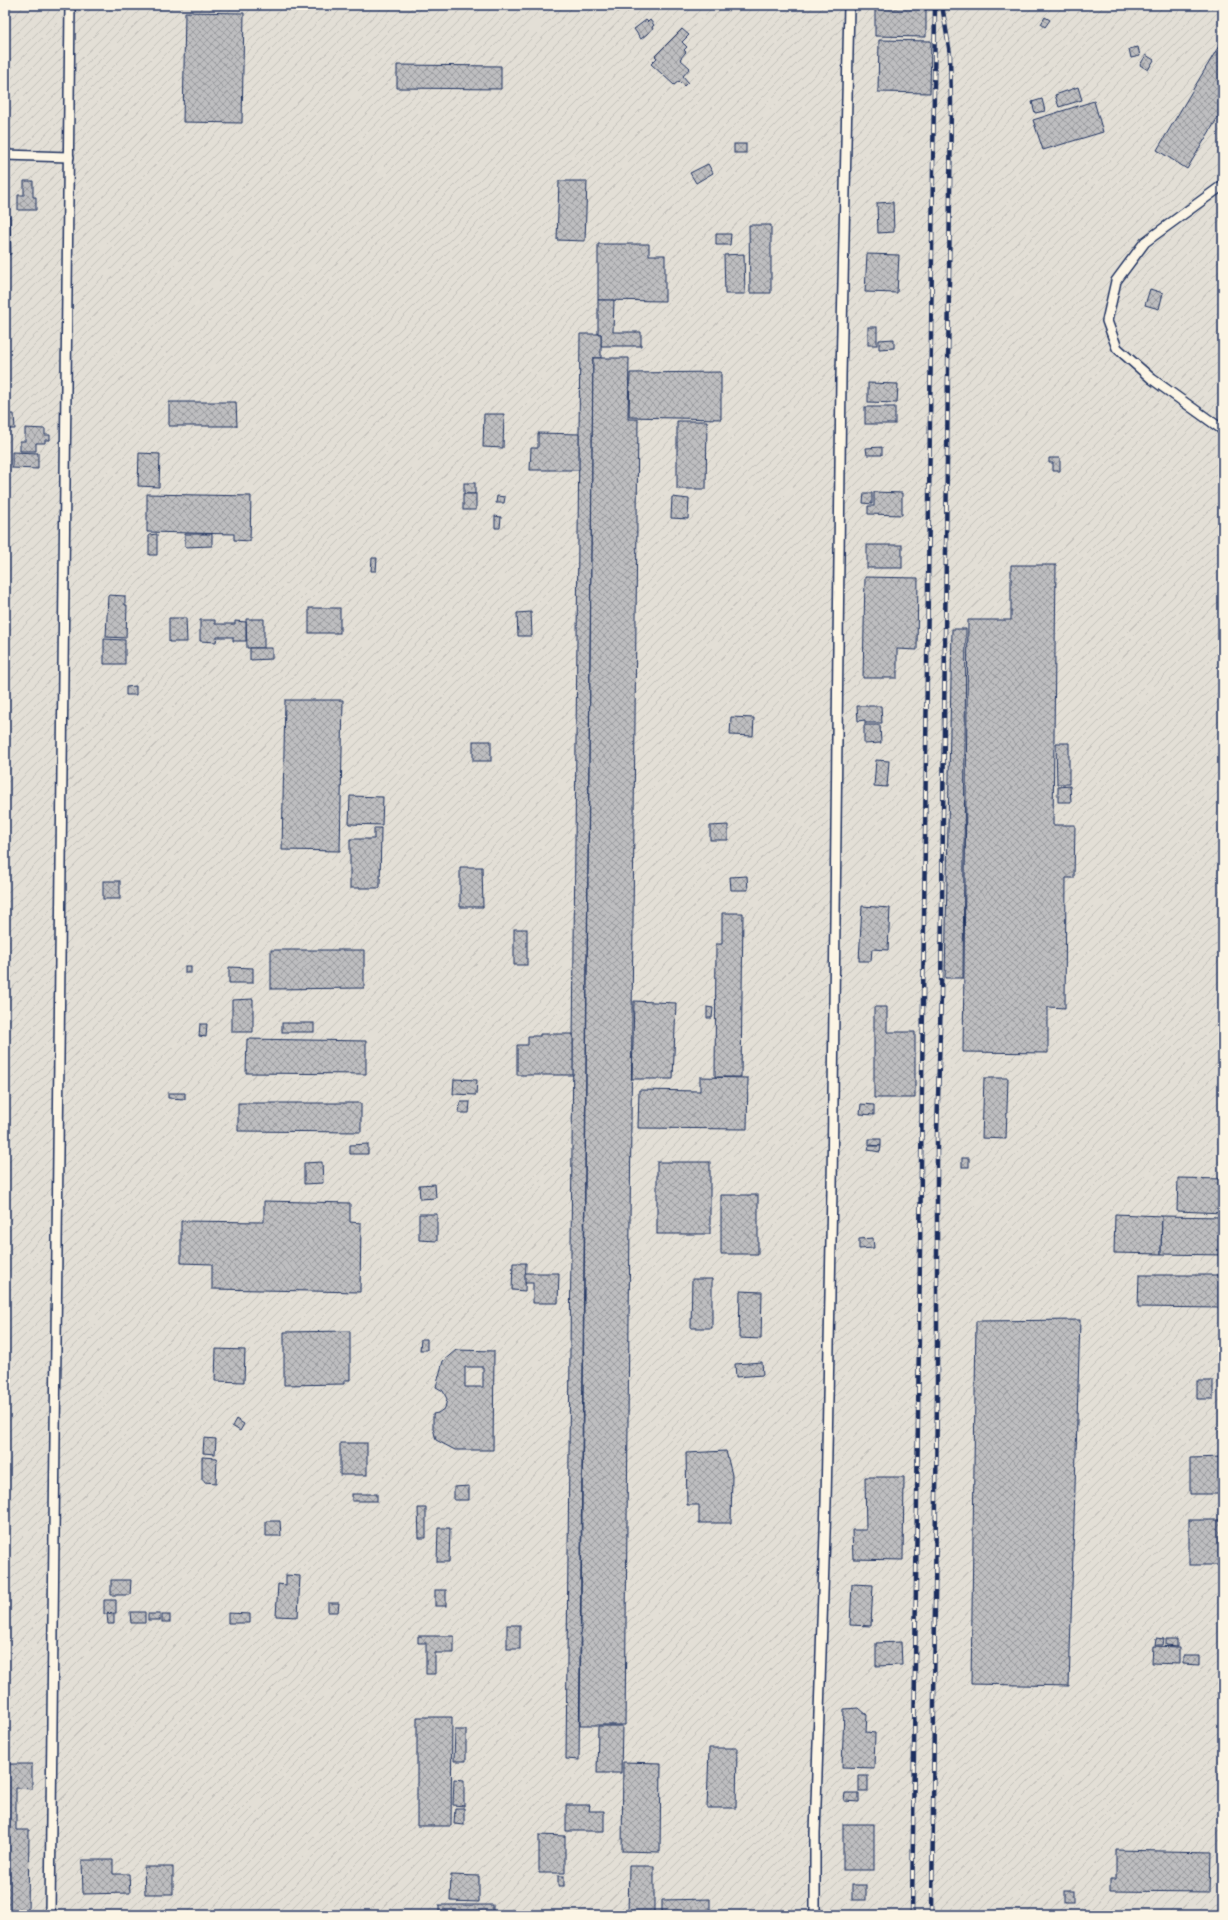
<svg xmlns="http://www.w3.org/2000/svg" width="1228" height="1920" font-family="Mali,sans-serif">
<style>
.industrial{fill:url(#industrial-furrows)}
.building{fill:url(#building-cross-hatch);stroke:#1b2f5e;fill-rule:evenodd}
.lines{fill:none;stroke-linecap:round;stroke-linejoin:round}
.lane-casing{stroke:#1b2f5e;stroke-width:12}
.lane{stroke:#fcf5e5;stroke-width:9}
.rail-casing{stroke:#1b2f5e;stroke-width:4.5}
.rail{stroke:#fcf5e5;stroke-width:3;stroke-dasharray:9;stroke-linecap:butt}
</style>
<defs>
<pattern id="industrial-furrows" width="10" height="10" patternUnits="userSpaceOnUse"><rect width="10" height="10" fill="#e3dfd6"/><path d="M-1 1l2-2M0 10L10 0M9 11l2-2" fill="none" stroke="#c2c0ba"/></pattern>
<pattern id="building-cross-hatch" width="8" height="8" patternUnits="userSpaceOnUse"><rect width="8" height="8" fill="#bebec0"/><path d="M0 0l8 8M0 8l8-8" fill="none" stroke="#9a9b9f"/></pattern>
</defs>
<rect width="100%" height="100%" fill="#f3ede0"/>
<filter id="ink" filterUnits="userSpaceOnUse"><feTurbulence type="fractalNoise" baseFrequency=".025" numOctaves="2"/><feDisplacementMap in="SourceGraphic" scale="8" xChannelSelector="R" yChannelSelector="G"/><feConvolveMatrix kernelMatrix="1 2 1 2 8 2 1 2 1" color-interpolation-filters="sRGB"/></filter>
<g filter="url(#ink)">
<rect class="industrial" x="5" y="5" width="1218" height="1910"/>
<g class="building">
<path d="M875,5H926V37L875,36Z"/>
<path d="M185,12L244,13L242,123L183,122Z"/>
<path d="M1045,17L1050,20L1045,27L1041,24Z"/>
<path d="M646,20L648,22L650,20L654,25L652,27L653,29L641,39L634,29Z"/>
<path d="M682,29L689,35L682,42L687,47L684,50L686,52L680,59L690,68L683,76L688,82L684,86L679,81L674,85L651,64L657,58L655,56Z"/>
<path d="M1223,39V109L1187,169L1157,150Z"/>
<path d="M879,40L931,41L930,93L878,92Z"/>
<path d="M1138,47L1140,56L1131,58L1129,49Z"/>
<path d="M1146,55L1154,60L1148,70L1140,65Z"/>
<path d="M397,65L501,66V89L397,88Z"/>
<path d="M1078,87L1082,100L1059,107L1055,95Z"/>
<path d="M1042,99L1045,111L1035,113L1032,102Z"/>
<path d="M1094,101L1103,132L1043,150L1033,120Z"/>
<rect x="734" y="144" width="12" height="9"/>
<path d="M708,164L713,173L696,183L690,173Z"/>
<path d="M24,181H33V197H36V210H18V195H24Z"/>
<path d="M559,181H587L585,241L557,240Z"/>
<path d="M893,202L894,232L878,233L877,203Z"/>
<path d="M10,216L11,254L5,255V217Z"/>
<path d="M749,225H771V293H750Z"/>
<path d="M716,234H731L730,245H716Z"/>
<path d="M598,244H649V255H665V301L598,300Z"/>
<path d="M744,254L745,294H725L724,255Z"/>
<path d="M867,254L899,255L897,293L865,292Z"/>
<path d="M1150,289L1163,293L1159,309L1145,305Z"/>
<path d="M598,300H614L613,332H641V346H601V334H598Z"/>
<rect x="868" y="327" width="9" height="18"/>
<path d="M580,334H601V358H593L579,1760L566,1759Z"/>
<path d="M894,339V348L879,349V340Z"/>
<path d="M593,358H629L628,419H638L625,1725H580Z"/>
<path d="M721,372V419L629,417L630,373Z"/>
<path d="M868,383L898,384L897,403L868,402Z"/>
<path d="M169,402H236L237,426H169Z"/>
<rect x="865" y="407" width="30" height="17"/>
<path d="M5,414H14L15,429H5Z"/>
<path d="M484,414H504L503,448L483,447Z"/>
<path d="M677,421H707L706,489H677Z"/>
<path d="M25,428L45,429V435H50V440H45V443H36V451H20V441H25Z"/>
<path d="M538,433L579,434V470H530L531,448H538Z"/>
<path d="M882,447V455H867L866,448Z"/>
<path d="M12,452L38,453V469L12,468Z"/>
<path d="M139,453L160,454L159,487L138,486Z"/>
<path d="M1049,458H1060V471H1053V463H1049Z"/>
<rect x="464" y="483" width="11" height="11"/>
<path d="M874,492L902,493V515L868,514V506H874Z"/>
<path d="M864,493H872V504L863,503Z"/>
<path d="M147,494L251,496L250,541L234,540V534L147,532Z"/>
<rect x="463" y="494" width="13" height="16"/>
<path d="M497,496L505,497L504,503H496Z"/>
<path d="M672,497L689,499L688,519L671,518Z"/>
<path d="M495,516L501,517L500,528H495Z"/>
<path d="M157,534V555H149V535Z"/>
<path d="M185,534H212V546L185,547Z"/>
<rect x="867" y="545" width="35" height="23"/>
<path d="M372,558H377L376,571H371Z"/>
<path d="M1011,565H1056L1053,825H1075L1074,878H1066L1065,1008L1048,1007V1053L963,1052L968,620H1011Z"/>
<path d="M865,577L918,578L917,650L897,649V678H863Z"/>
<path d="M108,595L125,596V605H127L126,638L106,637Z"/>
<rect x="309" y="608" width="31" height="25"/>
<path d="M531,612L532,636H518L517,613Z"/>
<path d="M169,618H186L187,642H169Z"/>
<path d="M246,619H264V648H247Z"/>
<path d="M200,620H215V624H235V621L246,622V641H233V637H217L216,642L200,641Z"/>
<path d="M952,629H966L963,978H945Z"/>
<path d="M104,639L125,640V664H104Z"/>
<path d="M250,648H272V659L250,660Z"/>
<path d="M136,686V695H126V687Z"/>
<path d="M285,700H343L340,851L282,850Z"/>
<path d="M857,706H881L882,723H865V720L858,721Z"/>
<path d="M731,717L754,718L753,736L730,735Z"/>
<path d="M864,725H880L881,743L864,744Z"/>
<rect x="473" y="741" width="18" height="20"/>
<path d="M1056,743H1069V784H1057Z"/>
<path d="M876,760L889,761L887,787L874,786Z"/>
<path d="M1070,786L1071,802H1058V787Z"/>
<path d="M350,796L383,797L382,825L349,824Z"/>
<path d="M728,825V840H710V826Z"/>
<path d="M374,828H381L380,888H350V839H374Z"/>
<path d="M460,867H482L483,907H460Z"/>
<path d="M747,876L748,890H731L730,877Z"/>
<rect x="103" y="881" width="17" height="18"/>
<path d="M862,906L890,908L888,950L872,949L871,961H859Z"/>
<path d="M722,913H743L741,1077H715L716,944H722Z"/>
<rect x="514" y="929" width="13" height="36"/>
<path d="M271,950H364V988L271,989Z"/>
<rect x="185" y="966" width="6" height="7"/>
<path d="M229,967L253,968V983H229Z"/>
<path d="M253,999V1032H232V1000Z"/>
<path d="M634,1001L676,1003L673,1079H632Z"/>
<path d="M707,1007L713,1008L712,1018H707Z"/>
<path d="M874,1007H887V1032H915V1098H874Z"/>
<rect x="282" y="1023" width="32" height="9"/>
<path d="M200,1024H207L206,1037L199,1036Z"/>
<path d="M540,1034H573V1075H517V1045H528V1036H540Z"/>
<path d="M247,1039L366,1041V1074L246,1073Z"/>
<path d="M700,1077L748,1078L747,1129L638,1128L639,1090L700,1091Z"/>
<path d="M984,1078H1008L1006,1139L982,1138Z"/>
<path d="M454,1079L477,1080L476,1095L453,1094Z"/>
<path d="M168,1093H185V1099L168,1098Z"/>
<path d="M460,1102H470L469,1113H459Z"/>
<path d="M238,1103H361V1132L238,1131Z"/>
<path d="M861,1104L874,1105V1115L860,1114Z"/>
<path d="M869,1139H881V1146L869,1145Z"/>
<path d="M368,1144V1154H350V1145Z"/>
<path d="M869,1146H881L880,1152L868,1150Z"/>
<rect x="962" y="1158" width="7" height="9"/>
<path d="M322,1162L323,1183L304,1184V1163Z"/>
<rect x="657" y="1162" width="53" height="72"/>
<path d="M1178,1178L1223,1179V1213L1177,1211Z"/>
<path d="M435,1184L436,1198L420,1199L419,1185Z"/>
<rect x="721" y="1195" width="37" height="59"/>
<path d="M264,1201L350,1203V1222L361,1223L360,1292L212,1289V1264L181,1263V1221L264,1222Z"/>
<path d="M419,1214H437V1241L419,1240Z"/>
<path d="M1115,1214L1162,1216L1161,1254L1114,1253Z"/>
<path d="M1162,1216L1223,1217V1255L1161,1254Z"/>
<path d="M873,1238L874,1248L859,1249V1239Z"/>
<path d="M513,1263H526L525,1291L512,1290Z"/>
<path d="M525,1273H559L558,1303H533V1283H525Z"/>
<path d="M1139,1275H1223V1308L1138,1307Z"/>
<path d="M692,1279H712V1328H691Z"/>
<path d="M740,1291L762,1292L761,1339L739,1338Z"/>
<path d="M1080,1320L1069,1686L971,1684L976,1321Z"/>
<path d="M350,1331V1380H344V1384L284,1385V1332Z"/>
<path d="M421,1339H427V1350H420Z"/>
<path d="M216,1349L245,1350L244,1382L215,1381Z"/>
<path d="M456,1350L494,1351L493,1450H455L436,1440L433,1428V1414L438,1413L445,1408L447,1399L443,1391L436,1387L443,1361ZM465,1367H483V1387H465Z"/>
<path d="M762,1362L763,1375L736,1377L735,1364Z"/>
<rect x="1197" y="1381" width="16" height="18"/>
<path d="M236,1419L244,1424L240,1431L232,1426Z"/>
<path d="M204,1438L216,1439L215,1454L203,1453Z"/>
<rect x="340" y="1443" width="27" height="32"/>
<path d="M726,1451L732,1475L731,1523H699V1505H687L686,1453Z"/>
<path d="M202,1457L217,1458L216,1483L204,1482V1480H202Z"/>
<path d="M1223,1457V1494H1190V1458Z"/>
<path d="M865,1477H904L903,1560L853,1559L852,1530H866Z"/>
<path d="M469,1486V1500H454V1487Z"/>
<rect x="352" y="1494" width="25" height="7"/>
<path d="M418,1508H426V1538H419Z"/>
<rect x="1189" y="1520" width="34" height="45"/>
<path d="M266,1521H280L281,1536H266Z"/>
<path d="M438,1528H450L449,1562H437Z"/>
<path d="M286,1575L300,1576L298,1617L276,1616L278,1584L286,1585Z"/>
<path d="M111,1580H131L130,1595H111Z"/>
<path d="M852,1584L873,1585L871,1626L850,1625Z"/>
<rect x="435" y="1590" width="11" height="16"/>
<path d="M104,1600H116V1613L104,1614Z"/>
<path d="M328,1603H339L338,1612H328Z"/>
<path d="M130,1612H145V1623H131Z"/>
<path d="M228,1613L250,1614V1623H228Z"/>
<path d="M107,1614H114V1624H108Z"/>
<rect x="148" y="1614" width="12" height="6"/>
<rect x="162" y="1615" width="8" height="7"/>
<rect x="507" y="1625" width="13" height="24"/>
<path d="M418,1636H454V1653H435V1674H426V1643H418Z"/>
<path d="M1156,1638L1164,1639L1163,1645H1155Z"/>
<path d="M1166,1639H1177V1646L1166,1645Z"/>
<path d="M901,1642L902,1665L876,1666V1643Z"/>
<path d="M1153,1646L1179,1647V1664L1152,1663Z"/>
<path d="M1183,1656H1200V1665L1183,1664Z"/>
<path d="M859,1708L867,1715L866,1732L875,1733L874,1768L842,1767L844,1709Z"/>
<path d="M417,1717H452L451,1826H417Z"/>
<path d="M598,1726H622L621,1773H597Z"/>
<path d="M455,1730H466V1761H454Z"/>
<path d="M709,1748H737L736,1808H707Z"/>
<path d="M623,1762L661,1763L660,1852L622,1851Z"/>
<path d="M5,1764H32V1789L16,1788V1830H29L28,1915H5Z"/>
<rect x="859" y="1776" width="9" height="15"/>
<path d="M454,1779L464,1780V1806L453,1805Z"/>
<path d="M845,1793H859V1802L844,1801Z"/>
<path d="M566,1805H590L589,1811H604V1831H566Z"/>
<path d="M455,1808H464V1825L454,1824Z"/>
<rect x="843" y="1824" width="31" height="46"/>
<path d="M539,1835L565,1836V1873H539Z"/>
<path d="M1116,1850L1211,1852L1210,1892L1110,1891V1879H1116Z"/>
<path d="M82,1860H113V1874H129L130,1893L83,1894Z"/>
<path d="M629,1866H654V1915H628Z"/>
<path d="M144,1867H173V1894H145Z"/>
<path d="M451,1875L479,1876V1902L450,1901Z"/>
<rect x="558" y="1876" width="6" height="10"/>
<rect x="852" y="1885" width="14" height="15"/>
<rect x="1064" y="1891" width="9" height="12"/>
<path d="M710,1899V1915H662V1900Z"/>
<rect x="439" y="1905" width="54" height="10"/>
</g>
<g class="lines">
<defs>
<g id="lane">
<path d="M5,155L69,157"/>
<path d="M1223,185L1145,242L1116,281L1107,321L1117,348L1152,379L1223,430"/>
<path d="M50,1915L70,5"/>
<path d="M815,1915V1834L826,1502L832,1189L841,376L849,5"/>
</g>
</defs>
<use href="#lane" class="lane-casing"/>
<use href="#lane" class="lane"/>
<defs>
<g id="rail">
<path d="M912,1915L935,5"/>
<path d="M932,1915L937,1393V1134L941,995L951,103L950,54L942,5"/>
</g>
</defs>
<use href="#rail" class="rail-casing"/>
<use href="#rail" class="rail"/>
</g>
</g>
<rect width="1228" height="1920" fill="none" stroke="#fcf5e5" stroke-width="20"/>
<rect x="10" y="10" width="1208" height="1900" fill="none" stroke="#1b2f5e" stroke-width="1.5" filter="url(#ink)"/>
</svg>
